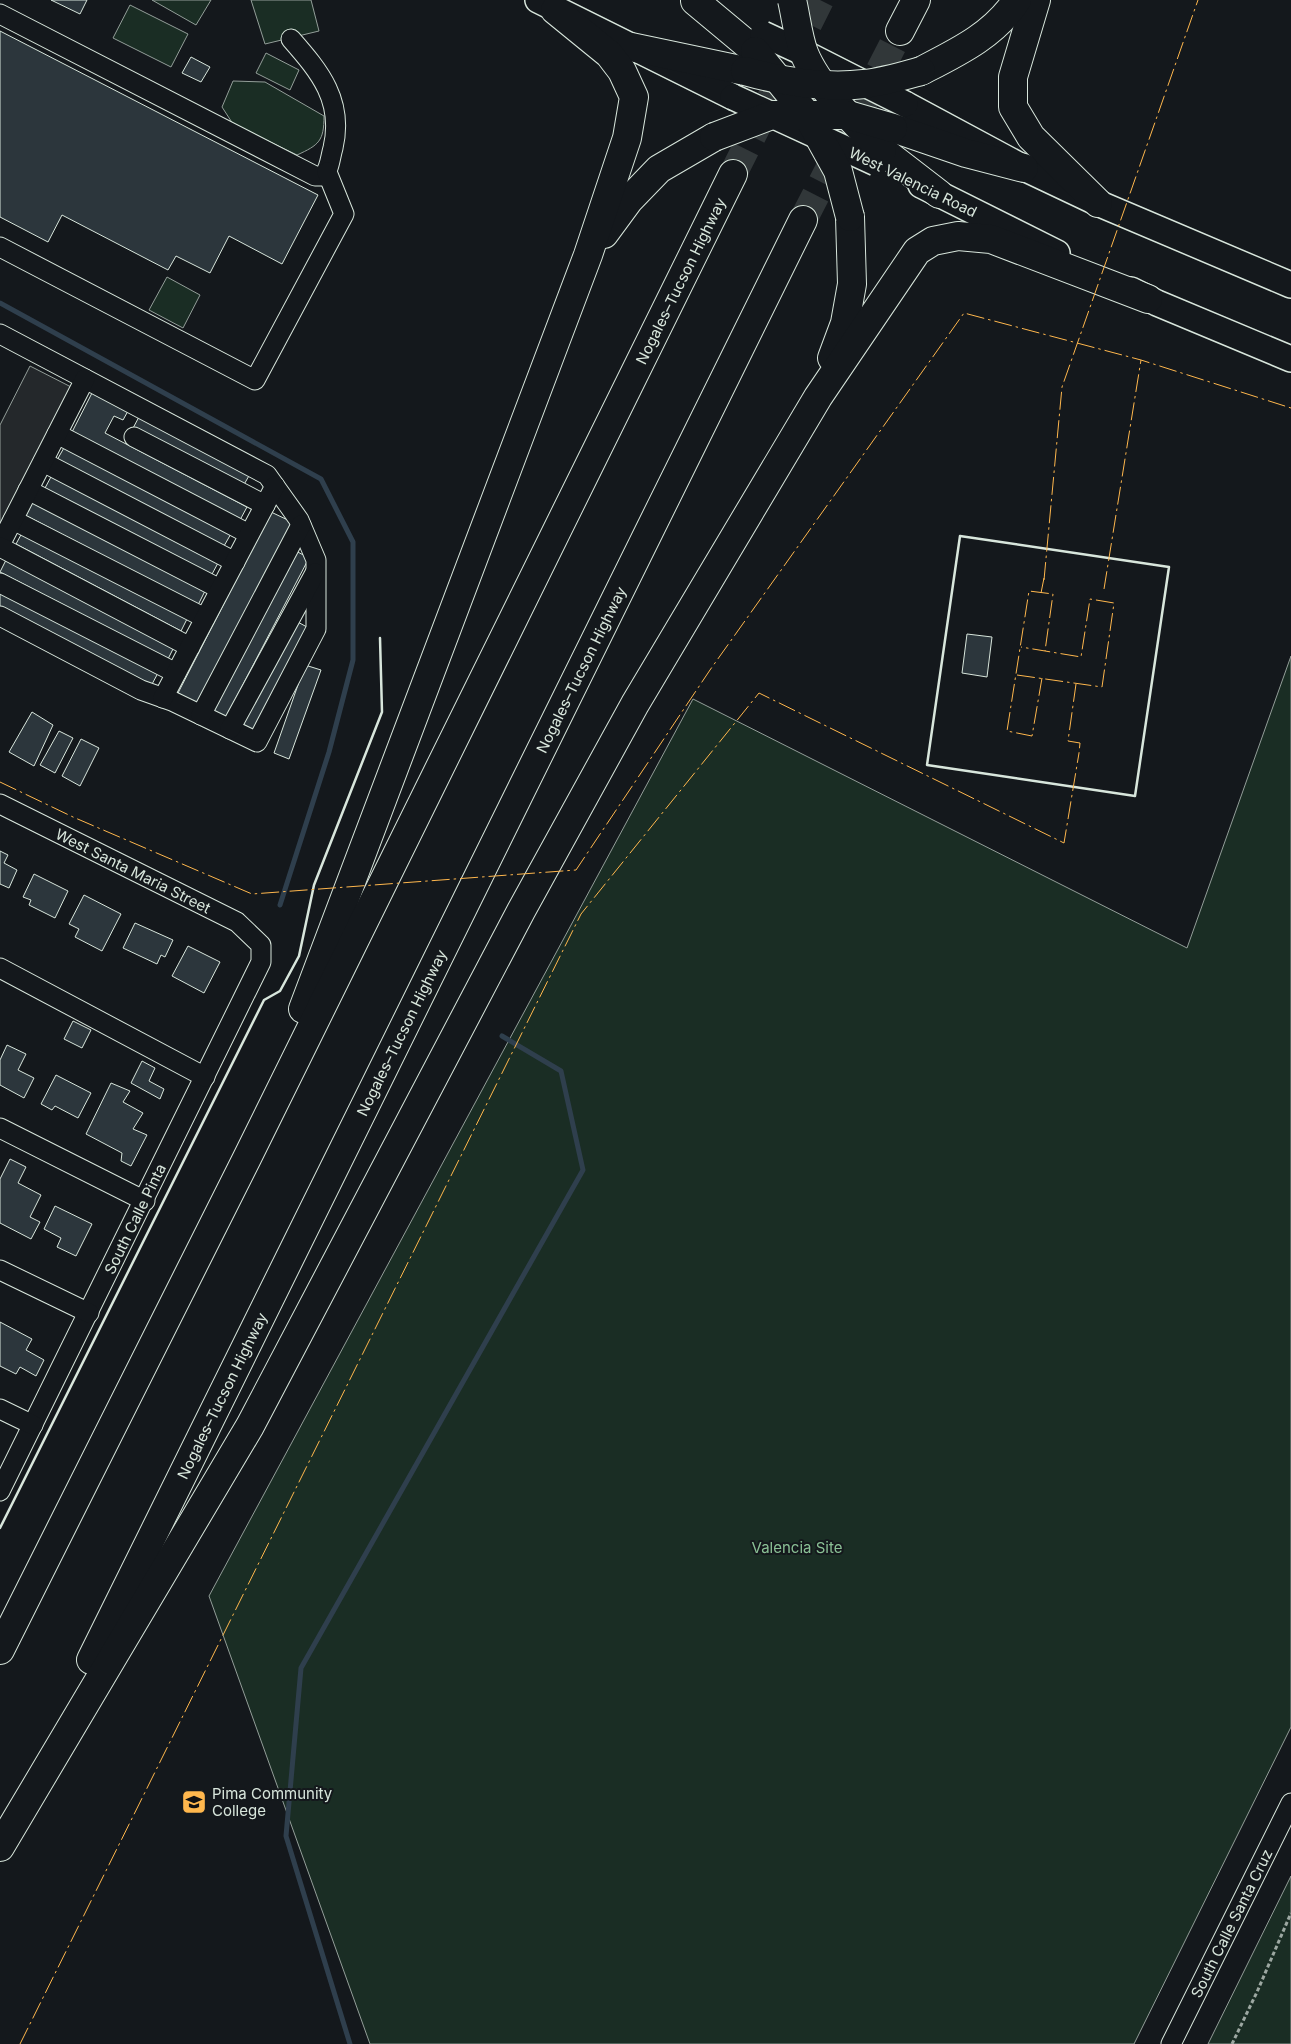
<svg xmlns="http://www.w3.org/2000/svg" width="1291" height="2044" font-family="Inter,sans-serif">
<style>
.green{fill:#1a2d24;stroke:#939e99}
.parking{fill:#24282b;stroke:#939e99}
.lines{fill:none;stroke-linecap:round;stroke-linejoin:round}
.stream{stroke:#2f3f4d;stroke-width:5}
.building{fill:#2c363c;stroke:#d8e6dc}
.highway-tunnel{stroke:#313739;stroke-width:28;stroke-dasharray:28 14;stroke-linecap:butt}
.minor-casing{stroke:#d8e6dc;stroke-width:21}
.major-casing{stroke:#d8e6dc;stroke-width:28}
.highway-casing{stroke:#d8e6dc;stroke-width:30}
.path{stroke:#9da8a2;stroke-width:3;stroke-dasharray:4 2.5;stroke-linecap:butt}
.minor{stroke:#14181c;stroke-width:19}
.major{stroke:#14181c;stroke-width:25}
.highway{stroke:#14181c;stroke-width:28}
.major-bridge-casing{stroke:#d8e6dc;stroke-width:28;stroke-linecap:butt}
.highway-bridge-casing{stroke:#d8e6dc;stroke-width:30;stroke-linecap:butt}
.major-bridge{stroke:#14181c;stroke-width:25}
.highway-bridge{stroke:#14181c;stroke-width:28}
.wall{stroke:#d8e6dc;stroke-width:2.5}
.power{stroke:#ffb74d;stroke-width:1;stroke-dasharray:18 4 2.5 4;stroke-linecap:butt}
.labels{text-anchor:middle;dominant-baseline:central;stroke-width:4;stroke-linejoin:round;paint-order:stroke}
.street-label{font-size:15px;fill:#d8e6dc;stroke:#14181c}
.park-label{font-size:15px;fill:#8ac095;stroke:#14181c}
.poi-label{font-size:15px;fill:#d8e6dc;stroke:#14181c;text-anchor:start}
</style>
<rect width="100%" height="100%" fill="#14181c"/>
<g class="green">
<path d="M152,0H211L196,25Z"/>
<path d="M251,0H311L319,31L265,44Z"/>
<path d="M130,5L188,34L171,67L113,38Z"/>
<path d="M266,53L299,70L290,90L256,73Z"/>
<path d="M233,81L265,82L324,116C324,141 319,145 297,155L233,124L222,107Z"/>
<path d="M167,277L200,295L183,328L149,310Z"/>
<path d="M1291,656V1727L1134,2044H370L209,1596L693,699L1187,948Z"/>
<path d="M1291,1876V2044H1208Z"/>
</g>
<path class="parking" d="M30,366L75,389L0,537V425Z"/>
<g class="lines">
<g class="stream">
<path d="M0,303L321,479L353,542V660L329,752L280,905"/>
<path d="M350,2044L286,1836L301,1668L583,1170L561,1071L502,1036"/>
</g>
</g>
<g class="building">
<path d="M51,0H87L80,14Z"/>
<path d="M0,31L318,195L282,264L229,236L210,273L176,256L168,270L62,215L48,242L0,217Z"/>
<path d="M191,57L210,67L201,82L182,73Z"/>
<path d="M92,393L128,411L123,420L114,416L105,433L247,507L240,520L72,432Z"/>
<path d="M140,415L250,474L242,488L132,430Z"/>
<path d="M65,446L232,532L224,546L57,460Z"/>
<path d="M52,475L218,563L211,576L45,488Z"/>
<path d="M33,501L205,591L198,605L25,515Z"/>
<path d="M271,512L292,522L198,704L178,693Z"/>
<path d="M23,531L188,617L181,631L16,544Z"/>
<path d="M294,550L309,558L225,719L210,711Z"/>
<path d="M7,558L175,645L168,659L0,572Z"/>
<path d="M0,591L158,673L151,686L0,607Z"/>
<path d="M294,620L307,627L252,733L238,726Z"/>
<path d="M967,634L992,637L987,677L962,673Z"/>
<path d="M305,665L321,670L289,759L274,753Z"/>
<path d="M32,712L53,725L34,766L9,752Z"/>
<path d="M59,731L73,738L55,773L40,765Z"/>
<path d="M81,739L99,748L80,786L62,776Z"/>
<path d="M0,851L8,855L4,863L17,870L9,888L0,884Z"/>
<path d="M34,874L68,891L55,918L29,905L31,900L23,897Z"/>
<path d="M84,895L121,914L102,951L75,937L79,929L69,924Z"/>
<path d="M135,923L173,940L165,957L161,955L157,964L123,948Z"/>
<path d="M188,946L220,962L204,993L172,976Z"/>
<path d="M73,1021L91,1030L82,1048L64,1039Z"/>
<path d="M7,1045L26,1054L18,1070L34,1078L24,1098L0,1085V1060Z"/>
<path d="M142,1061L155,1068L149,1081L164,1089L160,1099L131,1083Z"/>
<path d="M56,1075L91,1093L78,1118L55,1106L52,1110L41,1104Z"/>
<path d="M111,1083L130,1091L123,1102L143,1113L133,1129L147,1135L131,1166L121,1161L122,1153L86,1134Z"/>
<path d="M10,1159L26,1167L18,1183L41,1195L30,1217L40,1222L31,1239L0,1223V1179Z"/>
<path d="M55,1206L92,1224L76,1256L57,1247L61,1238L44,1229Z"/>
<path d="M0,1322L32,1339L26,1350L44,1360L36,1376L20,1367L16,1374L0,1366Z"/>
</g>
<g class="lines">
<g class="highway-tunnel">
<path d="M733,174L820,0"/>
<path d="M803,220L900,31"/>
</g>
<defs>
<g id="minor">
<path d="M0,14L315,176H323C330,169 330,158 333,148C344,101 320,72 291,39"/>
<path d="M0,247L255,380L344,214L327,172"/>
<path d="M0,334L267,475L299,520L316,560V629L257,742L172,701L141,690L0,616"/>
<path d="M57,434L249,534"/>
<path d="M134,437L265,505"/>
<path d="M43,462L235,562"/>
<path d="M28,490L220,589"/>
<path d="M13,520L205,618"/>
<path d="M0,545L85,379"/>
<path d="M0,547L190,647"/>
<path d="M0,583L176,673"/>
<path d="M163,698L275,486"/>
<path d="M201,715L301,525"/>
<path d="M230,729L315,573"/>
<path id="s1" d="M0,804L237,922L261,945V962L0,1491"/>
<path d="M0,968L205,1077"/>
<path d="M0,1128L145,1201"/>
<path d="M0,1270L89,1313"/>
<path d="M0,1409L33,1425"/>
<path id="s2" d="M1171,2044L1291,1803"/>
</g>
<g id="major">
<path d="M538,0L733,97"/>
<path d="M804,53L865,84"/>
<path d="M905,104L1024,168L1100,204L1291,285"/>
<path d="M921,185L1057,253"/>
<path d="M1131,290L1157,303L1291,359"/>
</g>
<g id="highway">
<path d="M1036,0L1013,77V107L1031,137L1098,203"/>
<path d="M695,1L755,51"/>
<path d="M900,31L916,0"/>
<path d="M631,47L745,71"/>
<path d="M921,71C958,52 994,35 1017,0"/>
<path d="M893,128L966,153L1024,168"/>
<path d="M882,150L939,194"/>
<path d="M604,234L629,200L659,169L714,137"/>
<path d="M832,358L845,323L852,284L850,217"/>
<path d="M303,1009L588,255L627,138L634,97L622,71L609,54L555,10"/>
<path id="s3" d="M0,1650L247,1158L733,174"/>
<path id="s4" d="M91,1660L803,220"/>
<path d="M0,1847L250,1426L521,911L635,704L818,397L917,251L933,241L958,236L991,239L1148,299"/>
</g>
</defs>
<use href="#minor" class="minor-casing"/>
<use href="#major" class="major-casing"/>
<use href="#highway" class="highway-casing"/>
<path class="path" d="M1232,2044L1257,1992L1291,1913"/>
<use href="#minor" class="minor"/>
<use href="#major" class="major"/>
<use href="#highway" class="highway"/>
<defs>
<g id="major-bridge">
<path d="M763,34L804,53"/>
<path d="M865,84L905,104"/>
<path d="M733,97L876,163"/>
</g>
<g id="highway-bridge">
<path d="M792,0C796,17 798,37 804,53C818,88 856,124 882,150"/>
<path d="M755,51L807,115L838,171L850,217"/>
<path d="M745,71C784,82 824,89 864,84C883,82 903,76 921,71"/>
<path d="M714,137L772,115H848L893,128"/>
</g>
</defs>
<use href="#major-bridge" class="major-bridge-casing"/>
<use href="#highway-bridge" class="highway-bridge-casing"/>
<use href="#major-bridge" class="major-bridge"/>
<use href="#highway-bridge" class="highway-bridge"/>
<g class="wall">
<path d="M960,536L1169,567L1135,796L927,765Z"/>
<path d="M0,1528L264,1000L280,991L299,956L314,885L382,712L380,638"/>
</g>
<g class="power">
<path d="M1044,580L1062,387L1198,0"/>
<path d="M1104,589L1141,360"/>
<path d="M1041,593L1044,578"/>
<path d="M1017,675L1102,687L1114,603L1090,599L1081,657L1021,647"/>
<path d="M1042,678L1032,736L1007,731L1029,591L1053,594L1045,651"/>
<path d="M1076,684L1068,741L1080,743L1079,753"/>
<path d="M0,782L73,817L252,894L576,870L710,670L964,313L1141,360L1291,408"/>
<path d="M20,2044L581,914L759,693L1064,843L1079,753"/>
</g>
</g>
<defs>
<symbol id="university-square" viewBox="-11 -11 22 22"><rect x="-9" y="-9" width="18" height="18" rx="4" fill="#ffb74d" stroke="#14181c"/><path d="M0-5L7-2L0 1L-7-2ZM-4 1L0 2.5L4 1V4Q0 6-4 4Z" fill="#111"/></symbol>
</defs>
<g fill-rule="evenodd">
<use href="#university-square" x="180" y="1788" width="28" height="28"/>
</g>
<g class="labels">
<g class="street-label">
<text transform="translate(913 182) rotate(26)">West Valencia Road</text>
<text stroke="none"><textPath href="#s3" startOffset="1529">Nogales–Tucson Highway</textPath></text>
<text stroke="none"><textPath href="#s4" startOffset="1105">Nogales–Tucson Highway</textPath></text>
<text stroke="none"><textPath href="#s1" startOffset="149">West Santa Maria Street</textPath></text>
<text stroke="none"><textPath href="#s4" startOffset="700">Nogales–Tucson Highway</textPath></text>
<text transform="translate(135 1219) rotate(-64)">South Calle Pinta</text>
<text stroke="none"><textPath href="#s4" startOffset="295">Nogales–Tucson Highway</textPath></text>
<text stroke="none"><textPath href="#s2" startOffset="135">South Calle Santa Cruz</textPath></text>
</g>
<g class="park-label">
<text x="797" y="1547">Valencia Site</text>
</g>
<g class="poi-label">
<text x="212" y="1793">Pima Community<tspan x="212" dy="17">College</tspan></text>
</g>
</g>
</svg>
